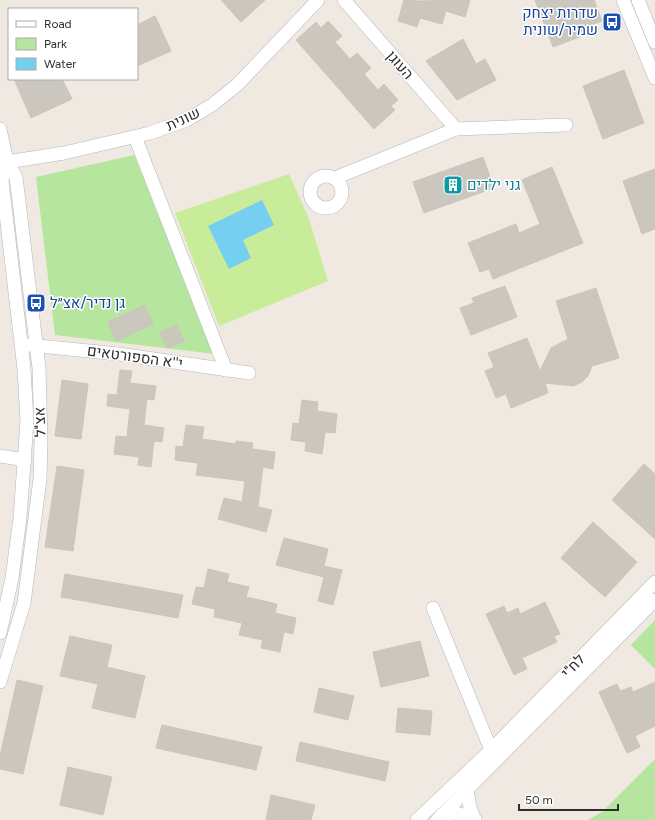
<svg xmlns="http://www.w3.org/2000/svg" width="655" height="820" font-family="Figtree,Heebo,sans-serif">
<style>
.green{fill:#b6e59e}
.pitch{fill:#c9ec9a}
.water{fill:#75cff0}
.building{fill:#cbc7bf;stroke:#cbc5ba}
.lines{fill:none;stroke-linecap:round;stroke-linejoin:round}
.minor-casing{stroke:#b4b7c1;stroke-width:14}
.minor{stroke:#fff;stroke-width:13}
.labels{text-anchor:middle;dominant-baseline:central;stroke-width:3;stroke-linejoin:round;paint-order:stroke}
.transit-label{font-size:15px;fill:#164399;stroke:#fff;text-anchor:end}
.street-label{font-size:15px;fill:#2e2e2e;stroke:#fff}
.culture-label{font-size:15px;fill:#0d838f;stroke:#fff;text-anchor:start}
</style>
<rect width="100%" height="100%" fill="#efe9e1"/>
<g class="green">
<path d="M134,155L215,354L55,335L36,177Z"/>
<path d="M655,620V669L631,645Z"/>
<path d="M655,759V820H588L602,812Z"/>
</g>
<path class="pitch" d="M289,174L309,219L328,281L219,326L175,213Z"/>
<path class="water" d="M262,200L274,225L243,240L251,258L229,269L208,226Z"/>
<g class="building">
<path d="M221,0H265L241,22Z"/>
<path d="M404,0L417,1L470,0L465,17L446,11L442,24L420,18L417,27L398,21Z"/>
<path d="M535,0H594L602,21L591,25L593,32L553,47Z"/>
<path d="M155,16L171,51L137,66V25Z"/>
<path d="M328,21L342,36L335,42L350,59L357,53L371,68L364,74L378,90L384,84L398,100L391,106L395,110L374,129L296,40L316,22L321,28Z"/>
<path d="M463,39L476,64L485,59L496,80L457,100L426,61Z"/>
<path d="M624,70L644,123L603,139L583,86Z"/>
<path d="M14,79H62L72,99L31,118Z"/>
<path d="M483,157L494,188L424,213L413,182Z"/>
<path d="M552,167L583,243L493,279L489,269L480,272L468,243L516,224L519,233L540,224L522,180Z"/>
<path d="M655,169V229L642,234L623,181Z"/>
<path d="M505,286L517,317L471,335L460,308L474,303L472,298Z"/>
<path d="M596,288L619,358L592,366L588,376L582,382L573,386L545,383L548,393L511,408L506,394L496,398L485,371L494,367L488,353L527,338L540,371L551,348L568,339L556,301Z"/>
<path d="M145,305L153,324L116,341L108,322Z"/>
<path d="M177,325L184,341L167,348L160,332Z"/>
<path d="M120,370L132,371L130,383L156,386L154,400L147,399L144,425L164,428L162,442L154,441L151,467L138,465L139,457L114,454L116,436L127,437L130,409L107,406L108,394L117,395Z"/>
<path d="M62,380L88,384L81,439L55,436Z"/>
<path d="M302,400L318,402L317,411L337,414L335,433L325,432L322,454L305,451L306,442L291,440L293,423L299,424Z"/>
<path d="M186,425L204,427L202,439L236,444V441L253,443L252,449L275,452L273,469L263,467L258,507L272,510L266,532L218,519L224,498L242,502L245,481L196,475L198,463L175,460L176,446L183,447Z"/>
<path d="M644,464L655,474V539L612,500Z"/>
<path d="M57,466L84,470L73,551L45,547Z"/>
<path d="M593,522L637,562L605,597L561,558Z"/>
<path d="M284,538L328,549L324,566L342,570L333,605L318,601L324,577L276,565Z"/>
<path d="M208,569L229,574L227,582L249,587L246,597L277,604L275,613L296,618L293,634L284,632L280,652L261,648L263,640L239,635L242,623L214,617L215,609L192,604L196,587L204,588Z"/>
<path d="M65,574L183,595L178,618L61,597Z"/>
<path d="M545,602L560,634L554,636L557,642L522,658L527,669L514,675L486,614L504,606L507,613L518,608L520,614Z"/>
<path d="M70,636L112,645L107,667L145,676L135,718L92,708L98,684L60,676Z"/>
<path d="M420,641L429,676L381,687L373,652Z"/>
<path d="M17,680L43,686L23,774L0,769V756Z"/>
<path d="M655,682V726L635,736L640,747L627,753L599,692L617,684L620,691L631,687L633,692Z"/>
<path d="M319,688L354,696L348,720L314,712Z"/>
<path d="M398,708L432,711L430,735L396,732Z"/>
<path d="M162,725L262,747L256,770L156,748Z"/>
<path d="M300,742L389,762L385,781L296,761Z"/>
<path d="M68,767L112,777L103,815L60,805Z"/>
<path d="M271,795L315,805L311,820H266Z"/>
</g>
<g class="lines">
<defs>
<g id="minor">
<path d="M344,0L456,129"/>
<path d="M623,0L655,78"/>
<path d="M638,0L655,42"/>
<path d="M0,129L7,162L16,177L39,368L41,441L40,479L24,603L0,682"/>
<path d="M135,137L226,370"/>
<path d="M7,162L64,153L150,133L187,120L212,105L237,85L318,0"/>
<circle cx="326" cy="192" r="16"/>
<path d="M335,178L456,129L566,125"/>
<path d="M29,345L119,354L249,373"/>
<path d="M0,456L25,460"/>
<path d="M433,608L491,750L498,752"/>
<path d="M0,633L12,578L20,518L27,421L24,369L2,180L7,162"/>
<path d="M462,786L467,789L470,808L475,820"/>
<path d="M442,815L456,813L475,819"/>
<path d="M417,820L491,750L655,582"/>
<path d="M437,820L655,600"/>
</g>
</defs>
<use href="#minor" class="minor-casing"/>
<use href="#minor" class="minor"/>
</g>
<defs>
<symbol id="bus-square" viewBox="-11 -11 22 22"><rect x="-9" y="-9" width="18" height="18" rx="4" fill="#1a4fb4" stroke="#fff"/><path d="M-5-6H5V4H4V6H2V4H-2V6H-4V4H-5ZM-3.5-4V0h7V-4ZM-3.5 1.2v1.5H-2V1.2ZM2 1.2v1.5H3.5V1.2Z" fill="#fff"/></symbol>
<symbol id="building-square" viewBox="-11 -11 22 22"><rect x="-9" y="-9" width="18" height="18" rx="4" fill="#0f9aa8" stroke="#fff"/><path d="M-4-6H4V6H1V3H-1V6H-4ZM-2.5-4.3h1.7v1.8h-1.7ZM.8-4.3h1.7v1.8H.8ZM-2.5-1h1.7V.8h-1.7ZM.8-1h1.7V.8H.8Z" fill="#fff"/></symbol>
</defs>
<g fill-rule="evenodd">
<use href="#bus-square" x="601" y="11" width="22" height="22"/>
<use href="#building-square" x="442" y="174" width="22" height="22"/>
<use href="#bus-square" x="25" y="292" width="22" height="22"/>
</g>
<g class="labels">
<g class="transit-label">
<text x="598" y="13">שדרות יצחק<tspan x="598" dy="17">שמיר/שונית</tspan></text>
<text x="50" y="303" text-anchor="start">גן נדיר/אצ״ל</text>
</g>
<g class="street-label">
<text transform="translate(400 65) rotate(49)">העוגן</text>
<text transform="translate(183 119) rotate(-25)">שונית</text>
<text transform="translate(135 357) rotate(8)">י''א הספורטאים</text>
<text transform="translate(40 422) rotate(-92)">אצ"ל</text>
<text transform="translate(573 666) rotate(-46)">לח"י</text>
</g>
<g class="culture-label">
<text x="467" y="185">גני ילדים</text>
</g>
</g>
<rect x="8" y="8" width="130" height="72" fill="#ffffff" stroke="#ababab"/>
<rect x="16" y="21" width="20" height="6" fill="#ffffff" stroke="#ababab"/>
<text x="44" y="28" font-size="12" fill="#2e2e2e">Road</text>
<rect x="16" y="38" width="20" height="12" fill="#b6e59e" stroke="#ababab"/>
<text x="44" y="48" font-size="12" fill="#2e2e2e">Park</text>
<rect x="16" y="58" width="20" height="12" fill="#75cff0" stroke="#ababab"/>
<text x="44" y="68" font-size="12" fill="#2e2e2e">Water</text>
<path d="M519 804v6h99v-6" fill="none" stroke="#2e2e2e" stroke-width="2"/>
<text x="525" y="804" font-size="12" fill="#2e2e2e" stroke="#ffffff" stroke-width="3" paint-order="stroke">50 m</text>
</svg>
